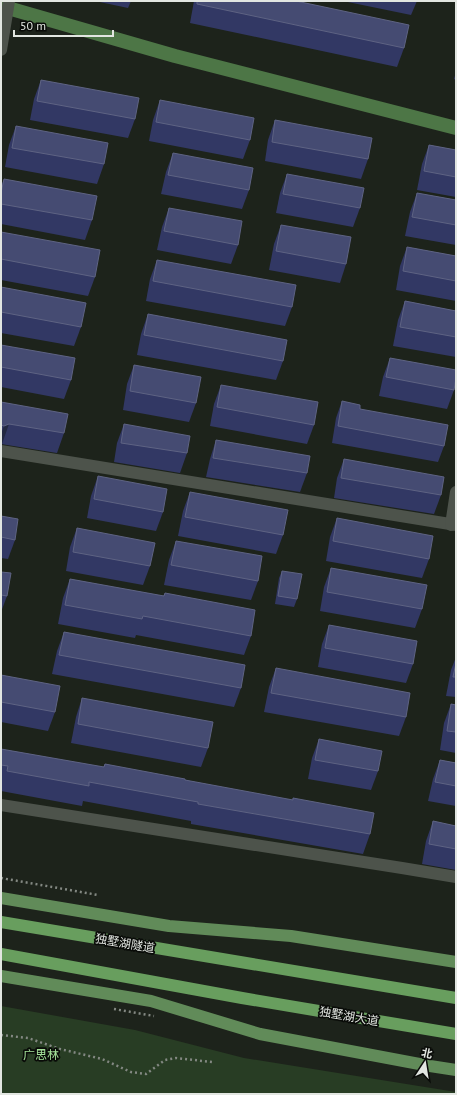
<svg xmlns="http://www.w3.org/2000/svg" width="457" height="1095" font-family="'PT Sans','Noto Sans SC',sans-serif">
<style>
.green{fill:#283d24}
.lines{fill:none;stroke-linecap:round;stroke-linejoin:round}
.canal{stroke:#4d7646;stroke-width:14}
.path{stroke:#838882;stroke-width:2.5;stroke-dasharray:2 3;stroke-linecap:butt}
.minor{stroke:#4d534b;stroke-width:12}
.primary{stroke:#618b59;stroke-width:12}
.trunk{stroke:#689e5e;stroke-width:12}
.wall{fill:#323864}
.shaded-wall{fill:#222841}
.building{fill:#454b72;stroke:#5e6383}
.labels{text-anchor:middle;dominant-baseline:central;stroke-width:3.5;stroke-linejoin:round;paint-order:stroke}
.street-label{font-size:12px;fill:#e2e6e1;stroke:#090b08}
.park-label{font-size:12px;fill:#a4e199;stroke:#090b08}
</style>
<rect width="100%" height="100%" fill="#1d231b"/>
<path class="green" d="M1,1006L135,1030L244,1058L456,1092V1094H1Z"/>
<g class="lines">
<path class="canal" d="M1,6L175,56L456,128"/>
<g class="path">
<path d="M1,878L98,895"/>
<path d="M114,1009L154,1016"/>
<path d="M1,1035L28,1038L60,1049L102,1059L131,1072L146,1074L165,1060L176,1058L212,1062"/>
</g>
<g class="minor">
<path d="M1,50L9,1"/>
<path d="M1,451L456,525"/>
<path d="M451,525L456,492"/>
<path d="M1,805L402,868L456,877"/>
</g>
<g class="primary">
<path d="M1,898L169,926L291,936L456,962"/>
<path d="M1,976L151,1001L260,1034L430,1066L456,1070"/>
</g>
<g class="trunk">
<path d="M1,922L456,998"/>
<path d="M1,954L242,998L456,1034"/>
</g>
</g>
<g class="wall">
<path d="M95,1H131L128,8Z"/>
<path d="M194,1H296L404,48L397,67L190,23Z"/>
<path d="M343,1H417L411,15Z"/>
<path d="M456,72V80L454,79Z"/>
<path d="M41,80L135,119L128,138L30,120L34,99Z"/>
<path d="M160,100L250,140L243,159L149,141L153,120Z"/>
<path d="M275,120L368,159L361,179L265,161L268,140Z"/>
<path d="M16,126L104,164L97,184L5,167L9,145Z"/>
<path d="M429,145L456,150V197L417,190L422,164Z"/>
<path d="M173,153L249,190L242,209L161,194L166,172Z"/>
<path d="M287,174L360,208L353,227L276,213L280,193Z"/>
<path d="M4,179L92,220L85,240L1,224V186Z"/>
<path d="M417,193L456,200V245L405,236L410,212Z"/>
<path d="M169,208L238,245L231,264L157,250L162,227Z"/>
<path d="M281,225L346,264L340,283L269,270L274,244Z"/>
<path d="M1,232L95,277L88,296L1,280Z"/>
<path d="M407,247L456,256V301L396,290L400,266Z"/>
<path d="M157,260L292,307L285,326L146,301L150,279Z"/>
<path d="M1,287L81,327L74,346L1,333Z"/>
<path d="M405,301L456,311V357L393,346L398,320Z"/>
<path d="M148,314L283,361L276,380L137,355L141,334Z"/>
<path d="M1,345L71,380L64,399L1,387Z"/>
<path d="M390,358L454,390L447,409L379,396L383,377Z"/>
<path d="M134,365L196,403L189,422L123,410L127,384Z"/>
<path d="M221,385L314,425L307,444L210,426L214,404Z"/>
<path d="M342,401L444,446L438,462L332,443L336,418Z"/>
<path d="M1,402L64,433L57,453L1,444Z"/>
<path d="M124,424L187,453L180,473L114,462L117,443Z"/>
<path d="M216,440L307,473L300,492L206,477L210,459Z"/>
<path d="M344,459L441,495L434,514L334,498L337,478Z"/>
<path d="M98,476L163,512L156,531L87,518L91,496Z"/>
<path d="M190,492L283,535L276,554L178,536L183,511Z"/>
<path d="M1,516L15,540L8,559L1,558Z"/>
<path d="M337,518L429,559L422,578L326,561L330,537Z"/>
<path d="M77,528L150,566L143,585L66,571L70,547Z"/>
<path d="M176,541L258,581L251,600L164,585L169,560Z"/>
<path d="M331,568L422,609L415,628L320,611L324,587Z"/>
<path d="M282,571L297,599L294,607L275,604L279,578Z"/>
<path d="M1,572L7,596L1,612Z"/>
<path d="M70,579L163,596L165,593L251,636L244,655L136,635L135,638L58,624L63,598Z"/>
<path d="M329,625L413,664L406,683L318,667L322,644Z"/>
<path d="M64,632L241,688L234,707L52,674L57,651Z"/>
<path d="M456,657V697L446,696L451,670Z"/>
<path d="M276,668L406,717L399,736L264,712L269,687Z"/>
<path d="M1,675L55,712L48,731L1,722Z"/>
<path d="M82,698L208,748L201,767L71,743L76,717Z"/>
<path d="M451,704L456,705V753L440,750L444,723Z"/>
<path d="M319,739L378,771L371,790L308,779L312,758Z"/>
<path d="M1,749L103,767L105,764L185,780L292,800L293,798L370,834L363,854L191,824V821L83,801L82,806L1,791Z"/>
<path d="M440,760L456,763V806L428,801L433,779Z"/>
<path d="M433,821L456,826V870L422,864L426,841Z"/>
</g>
<path class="shaded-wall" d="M9,424L2,444H1V434L4,426Z"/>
<g class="building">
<path d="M197,1H296L409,25L404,48L197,4Z"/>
<path d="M41,80L139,98L135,119L37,101Z"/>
<path d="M160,100L254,118L250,140L156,122Z"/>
<path d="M275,120L372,138L368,159L272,142Z"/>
<path d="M16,126L108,143L104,164L12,148Z"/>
<path d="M429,145L456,150V177L424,171Z"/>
<path d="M173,153L253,168L249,190L168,175Z"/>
<path d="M287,174L364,188L360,208L283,194Z"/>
<path d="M4,179L97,196L92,220L1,204V193Z"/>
<path d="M417,193L456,200V225L412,217Z"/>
<path d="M169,208L242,221L238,245L164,231Z"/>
<path d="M281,225L351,237L346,264L276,251Z"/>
<path d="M1,232L100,250L95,277L1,259Z"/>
<path d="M407,247L456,256V281L403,271Z"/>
<path d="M157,260L296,285L292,307L153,281Z"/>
<path d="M1,287L86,303L81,327L1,312Z"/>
<path d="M405,301L456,311V337L400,327Z"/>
<path d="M148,314L287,340L283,361L144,335Z"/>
<path d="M1,345L75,358L71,380L1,367Z"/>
<path d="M390,358L456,370V378L454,390L386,377Z"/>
<path d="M134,365L201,377L196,403L130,391Z"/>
<path d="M221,385L318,402L314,425L217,407Z"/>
<path d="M342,401L360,405V409L448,425L444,446L338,426Z"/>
<path d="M1,402L68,414L64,433L9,424L4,426L1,425Z"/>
<path d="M124,424L190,436L187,453L121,443Z"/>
<path d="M216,440L310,456L307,473L213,458Z"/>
<path d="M344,459L444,477L441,495L341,478Z"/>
<path d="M98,476L167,489L163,512L94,499Z"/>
<path d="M190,492L288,510L283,535L185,517Z"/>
<path d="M1,516L18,519L15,540L1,537Z"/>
<path d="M337,518L433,536L429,559L333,541Z"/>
<path d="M77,528L155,543L150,566L73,552Z"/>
<path d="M176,541L262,556L258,581L171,565Z"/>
<path d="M331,568L427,585L422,609L327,592Z"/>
<path d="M282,571L302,574L297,599L278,596Z"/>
<path d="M1,572L11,573L7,596L1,595Z"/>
<path d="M70,579L164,596L165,593L255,610L251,636L143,616L142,619L65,605Z"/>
<path d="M329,625L417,641L413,664L325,648Z"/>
<path d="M64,632L245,665L241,688L59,655Z"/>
<path d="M456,663V677H453Z"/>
<path d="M276,668L410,693L406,717L271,693Z"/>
<path d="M1,675L60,686L55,712L1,702Z"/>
<path d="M82,698L213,722L208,748L78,724Z"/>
<path d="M451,704L456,705V732L447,731Z"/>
<path d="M319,739L382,751L378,771L315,760Z"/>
<path d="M1,749L104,767L105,764L185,779V780L293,800V798L374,813L370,834L198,804V802L89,782V786L7,771L8,766L1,765Z"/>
<path d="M440,760L456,763V786L435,782Z"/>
<path d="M433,821L456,826V849L429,844Z"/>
</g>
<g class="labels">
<g class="street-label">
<text transform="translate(125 943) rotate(10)">独墅湖隧道</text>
<text transform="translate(349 1016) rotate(10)">独墅湖大道</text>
</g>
<g class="park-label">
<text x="41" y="1054">广思林</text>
</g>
</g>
<rect width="457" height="1095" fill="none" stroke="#e2e6e1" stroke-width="4"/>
<g transform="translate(425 1063) rotate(12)" stroke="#090b08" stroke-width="3" paint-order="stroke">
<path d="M0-3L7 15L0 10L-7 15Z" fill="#e2e6e1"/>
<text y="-6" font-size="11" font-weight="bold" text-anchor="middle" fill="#e2e6e1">北</text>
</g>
<path d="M14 30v6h99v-6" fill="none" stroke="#e2e6e1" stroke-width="2"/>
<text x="20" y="30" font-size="12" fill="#e2e6e1" stroke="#090b08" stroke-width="3" paint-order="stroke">50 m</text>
</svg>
